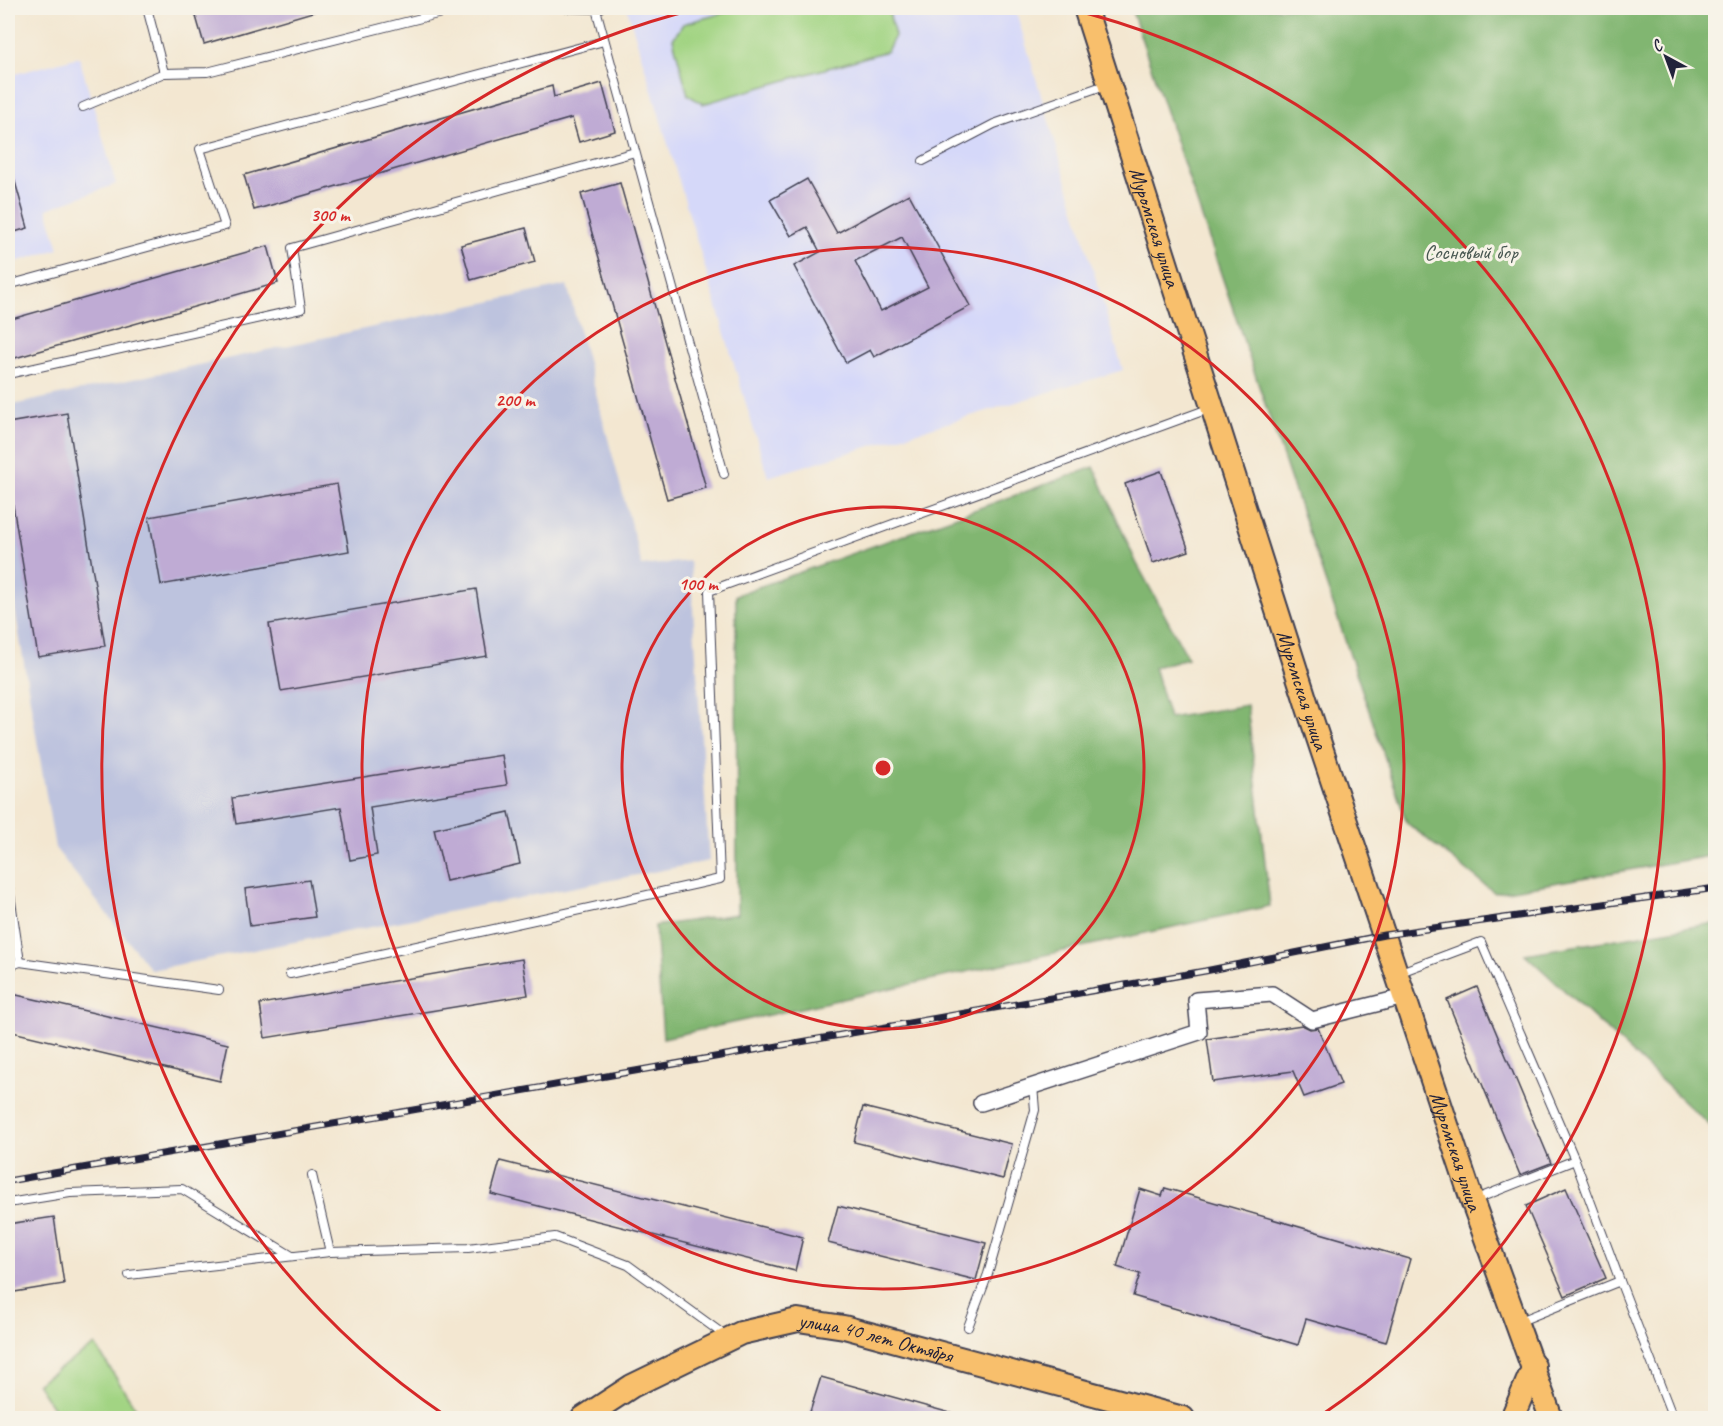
<svg xmlns="http://www.w3.org/2000/svg" width="1723" height="1426" font-family="Caveat,sans-serif">
<style>
.built{fill:#d5d8f9}
.industrial{fill:#bdc3de}
.green{fill:#a2d483;stroke:#627b5f;stroke-width:1.5}
.forest{fill:#81b671;stroke:#526c56;stroke-width:1.5}
.building{fill:#bfabd4;fill-rule:evenodd}
.lines{fill:none;stroke-linecap:round;stroke-linejoin:round}
.lane-casing{stroke:#414052;stroke-width:10}
.street-casing{stroke:#414052;stroke-width:18}
.primary-casing{stroke:#414052;stroke-width:26}
.lane{stroke:#fff;stroke-width:8}
.street{stroke:#fff;stroke-width:15}
.primary{stroke:#f8bf6c;stroke-width:22}
.rail-casing{stroke:#22223b;stroke-width:7}
.rail{stroke:#f7f3e8;stroke-width:4.5;stroke-dasharray:14;stroke-linecap:butt}
.ring{fill:none;stroke:#d62828;stroke-width:3}
.labels{text-anchor:middle;dominant-baseline:central;stroke-width:6;stroke-linejoin:round;paint-order:stroke}
.street-label{font-size:21px;fill:#22223b;stroke:#f7f3e8}
.park-label{font-size:21px;fill:#485751;stroke:#f7f3e8}
.centre{fill:#d62828;stroke:#f7f3e8;stroke-width:3}
.ring-label{font-size:18px;text-anchor:middle;font-weight:bold;fill:#d62828;stroke:#f7f3e8;stroke-width:6;stroke-linejoin:round;paint-order:stroke}
</style>
<rect width="100%" height="100%" fill="#f7f3e8"/>
<filter id="ink" filterUnits="userSpaceOnUse"><feTurbulence type="fractalNoise" baseFrequency=".0167" numOctaves="2"/><feDisplacementMap in="SourceGraphic" scale="12" xChannelSelector="R" yChannelSelector="G"/><feConvolveMatrix kernelMatrix="1 2 1 2 8 2 1 2 1" color-interpolation-filters="sRGB"/></filter>
<filter id="wash" filterUnits="userSpaceOnUse"><feTurbulence type="fractalNoise" baseFrequency=".008" numOctaves="4" result="noise"/><feDisplacementMap in="SourceGraphic" scale="24" xChannelSelector="R" yChannelSelector="G"/><feGaussianBlur stdDeviation="1.35" result="paint"/><feColorMatrix in="noise" values="0 0 0 0 0 0 0 0 0 0 0 0 0 0 0 0 0 1.4 0 .05"/><feComposite in="paint" operator="in"/></filter>
<g filter="url(#wash)">
<rect width="100%" height="100%" fill="#f3e7d1"/>
<g class="built">
<path d="M627,8H1015L1123,370L768,477Z"/>
<path d="M79,57L116,184L47,209L59,249L8,264V76Z"/>
</g>
<path class="industrial" d="M567,285L642,566L690,561L709,861L151,970L55,848L8,568V406Z"/>
<g class="green">
<path d="M741,8H888L895,36L887,51L703,104L688,95L673,39L683,24Z"/>
<path d="M95,1345L142,1418H60L37,1383Z"/>
</g>
<g class="forest">
<path d="M1131,8H1715V855L1495,893L1407,823Z"/>
<path d="M1094,467L1136,562L1188,658L1154,667L1169,718L1247,705L1270,906L663,1038L655,926L737,914L736,595Z"/>
<path d="M1715,923H1716L1715,1130L1525,954Z"/>
</g>
<g id="blocks">
<g class="building">
<path d="M213,8H316V11L204,44L195,13Z"/>
<path d="M602,83L615,131L579,142L572,118L254,210L244,175L552,86L554,97Z"/>
<path d="M8,171H12L28,228L8,234Z"/>
<path d="M807,179L837,233L909,194L970,306L874,357L870,350L846,363L794,266L820,252L807,227L791,236L770,200ZM902,237L928,287L881,311L855,261Z"/>
<path d="M620,183L706,488L667,499L581,194Z"/>
<path d="M526,228L535,262L471,280L461,245Z"/>
<path d="M268,246L278,283L8,360V320Z"/>
<path d="M67,413L105,646L38,657L8,475V423Z"/>
<path d="M1161,471L1189,551L1153,563L1125,484Z"/>
<path d="M337,484L349,551L161,585L149,517Z"/>
<path d="M476,589L487,656L281,691L269,624Z"/>
<path d="M502,755L507,785L370,807L377,855L350,860L341,807L236,824L232,798Z"/>
<path d="M509,812L520,864L446,881L434,829Z"/>
<path d="M309,880L315,917L250,926L245,889Z"/>
<path d="M522,959L528,995L265,1038L260,1004Z"/>
<path d="M1477,987L1551,1163L1520,1175L1447,1000Z"/>
<path d="M8,993L228,1044L220,1081L8,1031Z"/>
<path d="M1302,1025L1310,1029L1318,1028L1341,1084L1304,1097L1293,1071L1213,1082L1207,1039Z"/>
<path d="M863,1107L1012,1144L1003,1179L854,1142Z"/>
<path d="M500,1161L803,1237L795,1271L491,1194Z"/>
<path d="M1165,1188L1410,1259L1386,1342L1306,1319L1298,1345L1133,1296L1140,1274L1117,1267L1140,1189L1162,1196Z"/>
<path d="M1566,1188L1606,1278L1565,1296L1526,1206Z"/>
<path d="M838,1206L986,1243L976,1280L828,1243Z"/>
<path d="M54,1217L64,1284L8,1293V1224Z"/>
<path d="M821,1377L954,1414L953,1419H822L809,1415Z"/>
</g>
</g>
</g>
<g filter="url(#ink)">
<use href="#blocks" fill-opacity="0" stroke="#414052" stroke-width="1.5"/>
<g class="lines">
<defs>
<g id="lane">
<path d="M147,8L164,73"/>
<path d="M563,8L596,9"/>
<path d="M601,8L596,9L724,474"/>
<path d="M8,65V64"/>
<path d="M83,107L164,73L207,72L461,8"/>
<path d="M923,161L994,124L1108,84"/>
<path d="M8,285L225,226L200,149L604,41"/>
<path d="M8,374L301,309L292,248L635,152"/>
<path d="M8,881L20,962"/>
<path d="M8,967L20,962L219,990"/>
<path d="M1398,973L1481,942L1575,1160L1474,1200"/>
<path d="M290,974L720,879L709,591L1211,408"/>
<path d="M1575,1160L1620,1281"/>
<path d="M312,1175L330,1252L468,1248L555,1237L628,1265L727,1337"/>
<path d="M8,1203L70,1193L182,1189L292,1256"/>
<path d="M129,1275L330,1252"/>
<path d="M1518,1322L1620,1281L1673,1418"/>
<path d="M968,1327L988,1274L1035,1110L1033,1086"/>
</g>
<path id="street" d="M981,1103L1199,1032L1196,1000L1272,994L1312,1020L1404,997"/>
<g id="primary">
<path id="s1" d="M1085,8L1309,711L1472,1200L1551,1418"/>
<path id="s2" d="M583,1418L632,1386L741,1333L798,1320L844,1327L1183,1418"/>
<path d="M1512,1418L1534,1366"/>
</g>
</defs>
<use href="#lane" class="lane-casing"/>
<use href="#street" class="street-casing"/>
<use href="#primary" class="primary-casing"/>
<use href="#lane" class="lane"/>
<use href="#street" class="street"/>
<use href="#primary" class="primary"/>
<defs>
<path id="rail" d="M8,1181L1205,971L1384,935L1716,888"/>
</defs>
<use href="#rail" class="rail-casing"/>
<use href="#rail" class="rail"/>
</g>
</g>
<g class="ring">
<circle cx="883" cy="768" r="261"/>
<circle cx="883" cy="768" r="521"/>
<path d="M446 1416A782 782 0 0 1 700 8M1066 8A782 782 0 0 1 1320 1416"/>
</g>
<g class="labels">
<g class="street-label">
<text stroke="none"><textPath href="#s1" startOffset="230">Муромская улица</textPath></text>
<text stroke="none"><textPath href="#s1" startOffset="716">Муромская улица</textPath></text>
<text stroke="none"><textPath href="#s1" startOffset="1202">Муромская улица</textPath></text>
<text stroke="none"><textPath href="#s2" startOffset="318">улица 40 лет Октября</textPath></text>
</g>
<g class="park-label">
<text x="1471" y="252">Сосновый бор</text>
</g>
</g>
<circle cx="883" cy="768" r="9" class="centre"/>
<g class="ring-label">
<text x="330" y="221">300 m</text>
<text x="515" y="406">200 m</text>
<text x="698" y="590">100 m</text>
</g>
<rect width="1723" height="1426" fill="none" stroke="#f7f3e8" stroke-width="30"/>
<g transform="translate(1666 57) rotate(319)" stroke="#f7f3e8" stroke-width="4.5" paint-order="stroke">
<path d="M0-4.5L10 22L0 15L-10 22Z" fill="#22223b"/>
<text y="-9" font-size="16" font-weight="bold" text-anchor="middle" fill="#22223b">С</text>
</g>
</svg>
